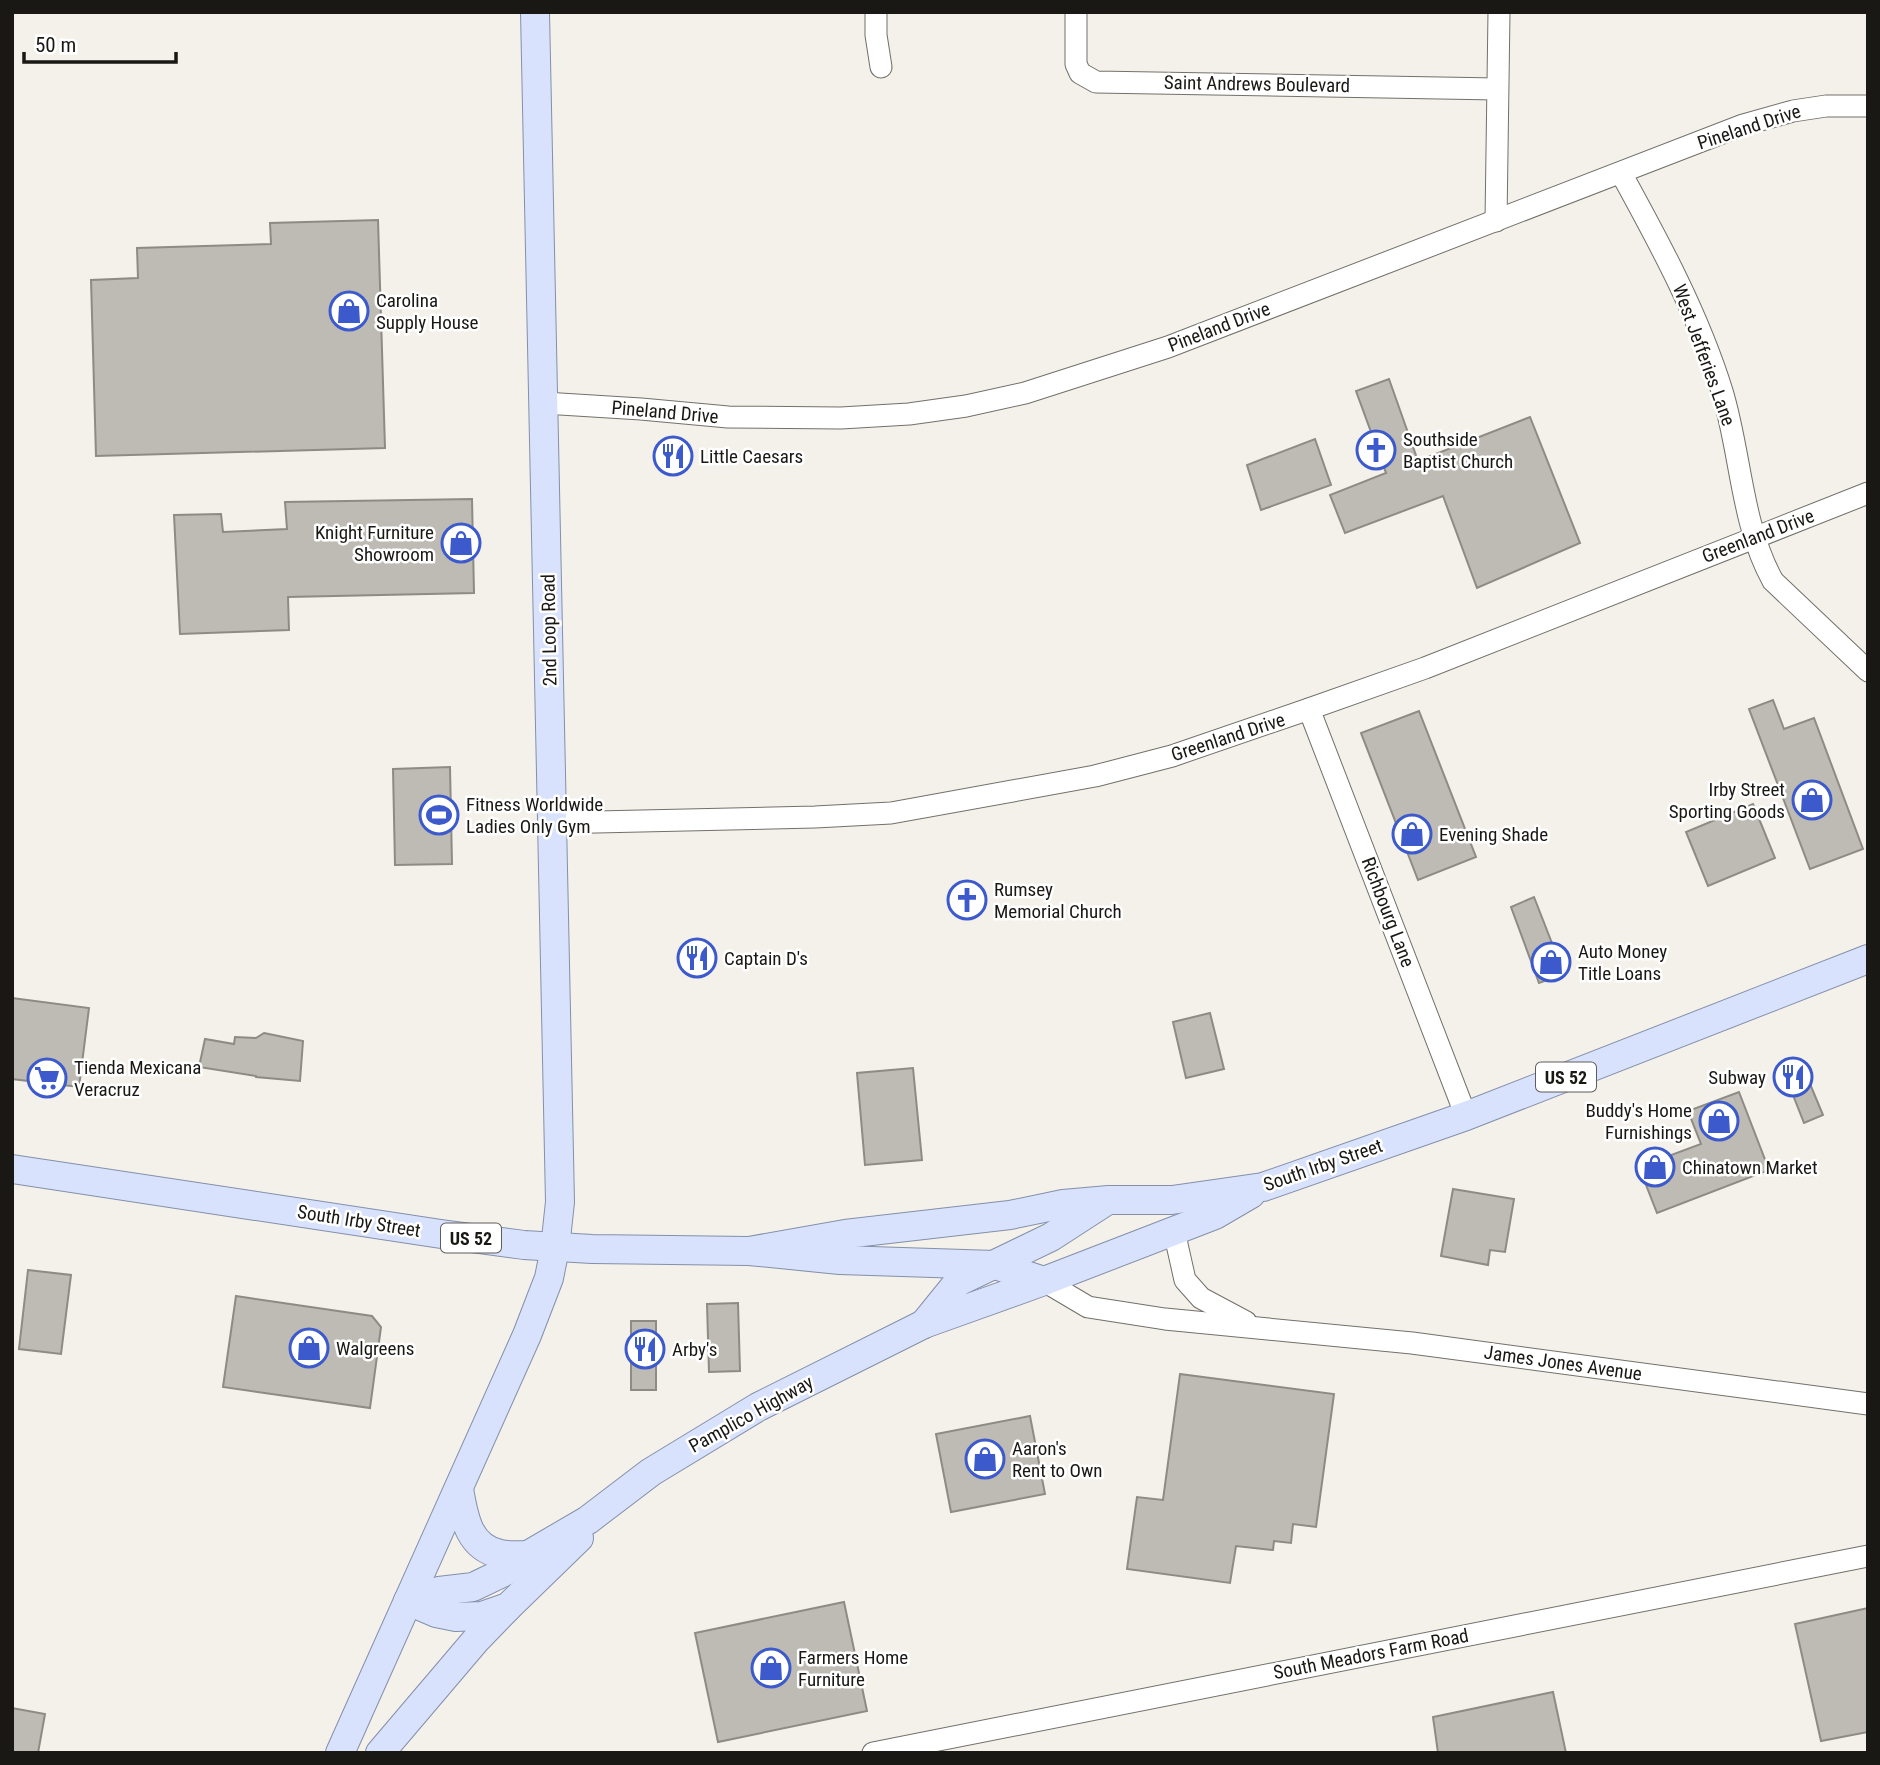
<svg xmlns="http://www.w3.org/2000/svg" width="1880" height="1765" font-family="'Roboto Condensed',sans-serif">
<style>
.building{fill:#bdbbb4;stroke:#8d8b84;stroke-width:2}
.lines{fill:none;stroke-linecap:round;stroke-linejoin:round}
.minor-casing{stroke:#72706a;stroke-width:23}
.major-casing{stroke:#848faa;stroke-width:30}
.minor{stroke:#fff;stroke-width:21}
.major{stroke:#d8e2fc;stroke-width:28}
.labels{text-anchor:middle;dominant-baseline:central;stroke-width:5;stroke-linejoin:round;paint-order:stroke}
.shield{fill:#fff;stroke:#5e5d5b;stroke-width:2}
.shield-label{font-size:18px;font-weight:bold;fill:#191815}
.street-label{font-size:19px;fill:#191815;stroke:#fff}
.poi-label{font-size:19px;fill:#191815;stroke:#fff;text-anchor:start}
</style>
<rect width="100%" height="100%" fill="#f3f1ea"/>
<g class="building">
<path d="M378,220L385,448L96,456L91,280L138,278L137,248L271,244L270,223Z"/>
<path d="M1389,379L1418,461L1530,417L1580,543L1477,588L1443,496L1345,533L1330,495L1386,473L1356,391Z"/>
<path d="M1315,439L1331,485L1261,510L1247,465Z"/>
<path d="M472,499L474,593L288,597L289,630L180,634L174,515L221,514L223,532L287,529L285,502Z"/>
<path d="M1773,700L1784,729L1814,718L1863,849L1810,869L1749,709Z"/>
<path d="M1419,711L1476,857L1418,880L1361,733Z"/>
<path d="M450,767L452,864L395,865L393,769Z"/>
<path d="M1753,804L1775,858L1708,886L1686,832Z"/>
<path d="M1534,897L1564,974L1539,983L1511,907Z"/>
<path d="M12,998L89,1008L79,1087L12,1079Z"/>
<path d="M1210,1013L1224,1069L1186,1078L1173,1022Z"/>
<path d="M264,1033L303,1041L300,1081L256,1077V1076L199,1067L205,1039L234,1044L235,1037L256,1038Z"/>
<path d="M1800,1060L1823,1115L1804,1123L1782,1067Z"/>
<path d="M913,1068L922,1160L865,1165L857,1073Z"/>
<path d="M1739,1092L1769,1170L1657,1213L1639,1167L1701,1144L1688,1111Z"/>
<path d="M1453,1189L1514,1199L1505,1252L1490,1250L1488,1265L1441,1256Z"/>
<path d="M28,1270L71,1275L61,1354L19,1349Z"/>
<path d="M236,1296L372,1316L381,1327L370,1408L223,1387Z"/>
<path d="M738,1303L740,1371L709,1372L707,1304Z"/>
<rect x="631" y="1321" width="25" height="69"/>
<path d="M1180,1374L1334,1394L1316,1527L1293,1524L1291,1543L1274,1541L1273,1550L1236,1546L1230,1583L1127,1569L1137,1497L1163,1500Z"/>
<path d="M1030,1416L1045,1494L951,1512L936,1434Z"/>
<path d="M844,1602L867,1711L718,1742L695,1633Z"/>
<path d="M1868,1608V1732L1821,1741L1795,1624Z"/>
<path d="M1553,1692L1566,1753H1438L1433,1717Z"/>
<path d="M12,1708L45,1714L38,1753H12Z"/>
</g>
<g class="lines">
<defs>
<g id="minor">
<path d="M876,12V35L881,67"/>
<path d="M1076,12V64L1080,73L1096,82L1497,89"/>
<path d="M1621,173C1660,244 1698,314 1722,391C1741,453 1741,524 1773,581L1868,671"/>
<path d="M1496,221L1499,12"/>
<path d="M544,403L641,409L728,417L841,418L909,414L966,406L1025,393L1168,347L1743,125L1793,111L1826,106H1868"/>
<path d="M1309,709L1466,1116"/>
<path d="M552,823L815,817L891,813L1095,776L1172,756L1309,709L1425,668L1868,493"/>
<path d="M1174,1231L1185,1280L1201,1298L1246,1322"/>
<path d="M1044,1281L1088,1307L1165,1319L1412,1343L1868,1404"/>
<path d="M873,1753L1868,1556"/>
</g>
<g id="major">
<path d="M12,1169L441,1234L524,1245L592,1249L749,1251L840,1260L995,1265L1044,1281"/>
<path d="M749,1251L845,1234L1010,1215L1063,1204L1109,1200H1172L1263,1187L1466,1116L1868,959"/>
<path d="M924,1324L958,1282L1051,1237L1105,1202"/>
<path d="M459,1489C464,1517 468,1547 500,1554C509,1556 519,1555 528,1555"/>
<path d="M408,1601L439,1591L473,1587L504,1572L528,1555L588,1520L651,1472L758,1407L924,1324L1044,1281L1215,1215L1251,1194"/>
<path d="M408,1601L436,1613L456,1617L482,1616L508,1607L579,1538"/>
<path d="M340,1753L527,1335L549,1278L555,1248L560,1202L535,12"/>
<path d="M380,1753L476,1640L507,1608"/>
</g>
</defs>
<use href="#minor" class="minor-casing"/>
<use href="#major" class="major-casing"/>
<use href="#minor" class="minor"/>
<use href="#major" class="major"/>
</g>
<defs>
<symbol id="shop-ring" viewBox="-11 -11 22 22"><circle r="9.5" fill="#fff" stroke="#3c5acc" stroke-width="1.5"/><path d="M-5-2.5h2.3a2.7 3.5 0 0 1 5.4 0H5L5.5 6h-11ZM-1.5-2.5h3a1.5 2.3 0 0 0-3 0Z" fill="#3c5acc"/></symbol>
<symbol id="church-ring" viewBox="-11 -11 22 22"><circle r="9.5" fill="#fff" stroke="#3c5acc" stroke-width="1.5"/><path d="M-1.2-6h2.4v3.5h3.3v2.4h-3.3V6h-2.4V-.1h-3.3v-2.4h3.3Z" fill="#3c5acc"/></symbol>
<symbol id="restaurant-ring" viewBox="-11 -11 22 22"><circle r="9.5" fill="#fff" stroke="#3c5acc" stroke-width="1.5"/><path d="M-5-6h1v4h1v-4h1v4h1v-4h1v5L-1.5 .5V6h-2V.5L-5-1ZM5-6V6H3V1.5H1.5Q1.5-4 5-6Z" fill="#3c5acc"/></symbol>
<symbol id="stadium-ring" viewBox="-11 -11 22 22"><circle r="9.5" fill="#fff" stroke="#3c5acc" stroke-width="1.5"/><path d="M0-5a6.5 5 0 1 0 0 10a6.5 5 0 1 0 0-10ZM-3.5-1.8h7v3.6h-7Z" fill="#3c5acc"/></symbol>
<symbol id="supermarket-ring" viewBox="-11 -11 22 22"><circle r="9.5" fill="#fff" stroke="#3c5acc" stroke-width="1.5"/><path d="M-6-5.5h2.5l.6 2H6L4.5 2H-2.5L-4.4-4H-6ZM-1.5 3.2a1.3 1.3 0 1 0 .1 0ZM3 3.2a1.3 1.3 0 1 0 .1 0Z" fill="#3c5acc"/></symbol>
</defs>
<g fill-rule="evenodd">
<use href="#shop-ring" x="327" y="289" width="44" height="44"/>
<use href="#church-ring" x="1354" y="428" width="44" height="44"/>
<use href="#restaurant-ring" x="651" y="434" width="44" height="44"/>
<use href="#shop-ring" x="439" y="521" width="44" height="44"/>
<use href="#shop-ring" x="1790" y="778" width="44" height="44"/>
<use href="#stadium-ring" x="417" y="793" width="44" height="44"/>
<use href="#shop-ring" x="1390" y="812" width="44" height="44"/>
<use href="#church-ring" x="945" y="878" width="44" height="44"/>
<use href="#restaurant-ring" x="675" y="936" width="44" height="44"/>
<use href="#shop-ring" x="1529" y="940" width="44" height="44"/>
<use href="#restaurant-ring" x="1771" y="1055" width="44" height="44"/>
<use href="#supermarket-ring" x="25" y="1056" width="44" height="44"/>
<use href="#shop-ring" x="1697" y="1099" width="44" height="44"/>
<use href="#shop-ring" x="1633" y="1145" width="44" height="44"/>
<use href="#shop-ring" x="287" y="1326" width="44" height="44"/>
<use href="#restaurant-ring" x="623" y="1327" width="44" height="44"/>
<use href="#shop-ring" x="963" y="1437" width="44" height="44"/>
<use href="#shop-ring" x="749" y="1646" width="44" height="44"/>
</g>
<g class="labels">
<g class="shield">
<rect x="1536" y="1062.5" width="60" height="29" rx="5"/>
<rect x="441" y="1223.5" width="60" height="29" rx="5"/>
</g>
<g class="shield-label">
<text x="1566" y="1077">US 52</text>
<text x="471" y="1238">US 52</text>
</g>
<g class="street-label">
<text transform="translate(1257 84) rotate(1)">Saint Andrews Boulevard</text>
<text transform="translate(1749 127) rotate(-18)">Pineland Drive</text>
<text transform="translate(1219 327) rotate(-21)">Pineland Drive</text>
<text transform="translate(1704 355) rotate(70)">West Jefferies Lane</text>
<text transform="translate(665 412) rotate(5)">Pineland Drive</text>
<text transform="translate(1758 536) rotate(-21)">Greenland Drive</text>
<text transform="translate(549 630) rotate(-91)">2nd Loop Road</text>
<text transform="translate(1228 737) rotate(-18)">Greenland Drive</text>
<text transform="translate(1388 912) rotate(69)">Richbourg Lane</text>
<text transform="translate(1323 1165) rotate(-19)">South Irby Street</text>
<text transform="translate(359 1221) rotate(9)">South Irby Street</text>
<text transform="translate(1563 1363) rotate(8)">James Jones Avenue</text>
<text transform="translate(751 1414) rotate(-29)">Pamplico Highway</text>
<text transform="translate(1371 1654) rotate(-11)">South Meadors Farm Road</text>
</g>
<g class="poi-label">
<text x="376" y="300">Carolina<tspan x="376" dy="22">Supply House</tspan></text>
<text x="1403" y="439">Southside<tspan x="1403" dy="22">Baptist Church</tspan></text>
<text x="700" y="456">Little Caesars</text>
<text x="434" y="532" text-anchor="end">Knight Furniture<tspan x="434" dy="22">Showroom</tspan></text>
<text x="1785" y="789" text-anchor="end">Irby Street<tspan x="1785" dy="22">Sporting Goods</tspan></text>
<text x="466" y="804">Fitness Worldwide<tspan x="466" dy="22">Ladies Only Gym</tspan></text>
<text x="1439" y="834">Evening Shade</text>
<text x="994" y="889">Rumsey<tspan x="994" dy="22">Memorial Church</tspan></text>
<text x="1578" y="951">Auto Money<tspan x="1578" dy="22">Title Loans</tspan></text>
<text x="724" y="958">Captain D's</text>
<text x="74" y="1067">Tienda Mexicana<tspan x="74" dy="22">Veracruz</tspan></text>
<text x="1766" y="1077" text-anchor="end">Subway</text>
<text x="1692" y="1110" text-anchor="end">Buddy's Home<tspan x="1692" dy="22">Furnishings</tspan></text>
<text x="1682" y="1167">Chinatown Market</text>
<text x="336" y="1348">Walgreens</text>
<text x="672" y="1349">Arby's</text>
<text x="1012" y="1448">Aaron's<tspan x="1012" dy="22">Rent to Own</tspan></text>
<text x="798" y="1657">Farmers Home<tspan x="798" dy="22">Furniture</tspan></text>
</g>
</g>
<rect width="1880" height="1765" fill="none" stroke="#191815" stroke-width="28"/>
<path d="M24 52v10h152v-10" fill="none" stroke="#191815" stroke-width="3.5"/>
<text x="35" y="52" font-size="21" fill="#191815" stroke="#ffffff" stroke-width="5" paint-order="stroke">50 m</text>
</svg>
